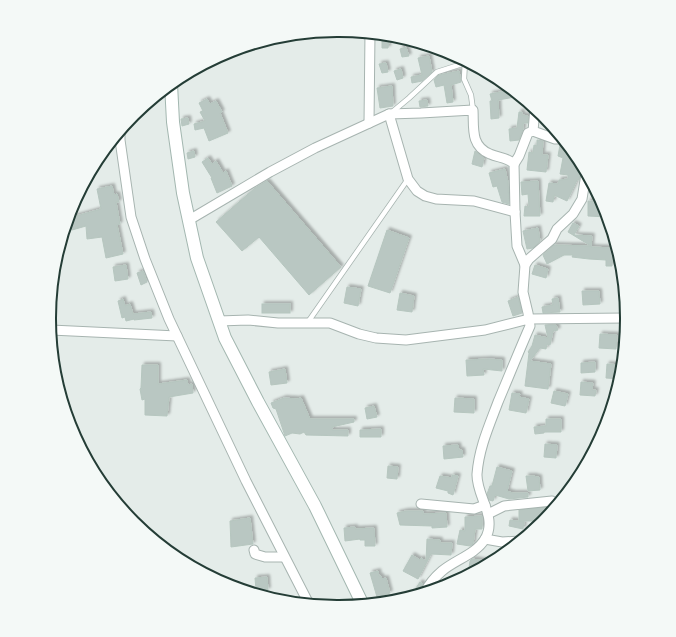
<svg xmlns="http://www.w3.org/2000/svg" width="676" height="637" font-family="Karla,sans-serif">
<style>
.building{fill:#b9c7c2;stroke:#b6c6bf;filter:url(#shadow)}
.lines{fill:none;stroke-linecap:round;stroke-linejoin:round}
.lane-casing{stroke:#a7b4b0;stroke-width:6}
.street-casing{stroke:#a7b4b0;stroke-width:11}
.secondary-casing{stroke:#a3b7b0;stroke-width:14}
.lane{stroke:#fff;stroke-width:4.5}
.street{stroke:#fff;stroke-width:9}
.secondary{stroke:#fff;stroke-width:12}
.rim{fill:none;stroke:#243d36;stroke-width:2}
</style>
<defs>
<filter id="shadow"><feDropShadow dx="2.5" dy="-2.5" stdDeviation="1" flood-color="#0004"/></filter>
</defs>
<rect width="100%" height="100%" fill="#e4ece9"/>
<g class="building">
<path d="M382,41H389L388,48H382Z"/>
<path d="M406,47L409,56L402,57L400,49Z"/>
<path d="M429,56L432,72L422,81L412,83L411,77L422,75L418,58Z"/>
<path d="M386,63L388,72L382,73L379,64Z"/>
<path d="M401,69L403,78L397,80L394,71Z"/>
<path d="M459,71L461,82L451,85L453,102L447,103L444,85L436,87L434,80L439,75Z"/>
<path d="M392,86L393,106L380,108L377,88Z"/>
<path d="M512,90L514,91L515,97L498,100L499,118L491,119L490,101H492L490,94Z"/>
<path d="M207,99L210,104L216,101L222,112L220,113L228,133L209,141L204,128L195,130L194,124L205,121L200,112L203,111L199,103Z"/>
<path d="M427,100L428,106L420,107L419,101Z"/>
<path d="M519,112H522V115L528,116V123H523V129L519,140L510,141L509,129L517,128Z"/>
<path d="M188,118L189,124L182,126L181,119Z"/>
<path d="M537,140L543,141L542,155H548L546,172L527,170L529,152L533,153L534,145L537,146Z"/>
<path d="M566,143L578,158L583,168L580,173L579,180H577L567,201L554,195L553,202L546,201L549,183L558,184L559,180L568,179V175L560,174L563,158L558,156L560,145Z"/>
<path d="M194,151L195,157L188,159L187,153Z"/>
<path d="M475,151L484,158L482,167L472,164Z"/>
<path d="M208,158L212,164L216,161L223,173L226,171L232,186L217,193L211,178H212L202,162Z"/>
<path d="M505,169L508,182L509,204L502,202L497,186L493,187L489,173Z"/>
<path d="M267,181L341,267L309,295L259,237L242,251L216,222L255,188Z"/>
<path d="M538,181L540,216H524L525,206L529,207L528,194L522,195L521,182Z"/>
<path d="M112,186L114,195L117,194L119,202H116L120,224L117,225L123,254L106,258L102,237L87,239L86,226L72,230L69,218L101,209L97,189Z"/>
<path d="M588,201L601,202L607,217L588,216Z"/>
<path d="M573,223L579,226L574,235L592,236L591,247L613,248L612,266H606V260L589,259L572,257L573,255H564L547,264L543,255L554,245L591,246L568,232Z"/>
<path d="M538,228L540,241L533,248L527,249L523,231Z"/>
<path d="M387,230L409,238L390,293L368,286Z"/>
<path d="M126,265L128,279L115,281L113,267Z"/>
<path d="M535,265L548,269L546,278L532,274Z"/>
<path d="M143,271L147,282L141,285L137,273Z"/>
<path d="M347,287L361,289L358,306L344,303Z"/>
<path d="M582,291H599L600,304L583,305Z"/>
<path d="M400,293L414,296L412,312L397,310Z"/>
<path d="M518,297L522,313L513,316L508,301Z"/>
<path d="M558,298L560,312L543,313L542,307L553,305L552,299Z"/>
<path d="M123,299L125,306L130,304L133,314L151,312L152,318L134,320V319L126,321L125,317L122,318L118,301Z"/>
<rect x="262" y="304" width="28" height="9"/>
<path d="M545,325H556L558,330L553,331L550,345L547,344L546,349L540,348L530,361L551,364L548,389L525,386L529,353L528,352L532,346L535,335L548,338Z"/>
<path d="M600,334L617,335L616,349L599,348Z"/>
<path d="M489,359L502,360V371L483,369L484,375L467,376L466,360Z"/>
<path d="M595,362V372L581,373V363Z"/>
<path d="M607,364L622,365L620,379L606,378Z"/>
<path d="M142,365H158V384L187,380L188,385L192,384L193,393L169,397L167,416L145,415V399L142,400L140,389L141,388Z"/>
<path d="M285,369L287,383L271,385L269,372Z"/>
<path d="M581,382L593,383L592,390H596L595,396L580,395Z"/>
<path d="M554,391L568,394L565,406L551,403Z"/>
<path d="M512,393L520,394L519,397L529,399L526,413L509,410Z"/>
<path d="M284,398L297,399L301,398L310,419H354V422L332,427V430H348V436L306,435L304,432L300,434L292,433L285,436L276,409L273,408L271,403Z"/>
<path d="M455,398L474,399V413L454,412Z"/>
<path d="M374,406L377,417L367,419L365,408Z"/>
<path d="M546,419H561V432H544V433L535,434L534,427L546,426Z"/>
<path d="M381,429V437H360V430Z"/>
<path d="M545,444L557,445L556,458L544,457Z"/>
<path d="M458,445L459,450H462L463,457L444,459L443,446Z"/>
<path d="M388,466L398,467L397,479L387,478Z"/>
<path d="M497,467L512,471L507,491L513,493H528V497L509,499L495,495L493,501L489,500L487,494L490,486H492Z"/>
<path d="M452,475L458,476L453,495L448,493V491L436,488L440,476L452,478Z"/>
<path d="M526,476H535L536,477H539L540,490L528,491Z"/>
<path d="M555,506L537,527V521H519V510Z"/>
<path d="M406,511H423V514L446,513L447,527L432,528V526L400,525L397,513Z"/>
<path d="M482,516V529H475L473,544L470,546L457,544L460,530L465,531V517Z"/>
<path d="M250,518L253,544L231,547L230,521Z"/>
<path d="M510,520L524,522L523,529L509,526Z"/>
<path d="M355,527V529L374,528L375,546H365V540H360V539L345,541L344,528Z"/>
<path d="M427,539L440,540V543H452L451,555L431,554L418,579L403,571L412,555L420,560L421,558L426,561Z"/>
<path d="M512,547L500,557L501,548Z"/>
<path d="M472,559L486,561V565L468,575L470,561Z"/>
<path d="M378,571L379,576H381L382,579L386,578L390,593L377,597L370,573Z"/>
<path d="M267,577L268,590H256L255,578Z"/>
<path d="M420,582L423,584L420,590L419,594L410,597Z"/>
</g>
<g class="lines">
<defs>
<g id="lane">
<path d="M465,61L464,79L471,95L473,110"/>
<path d="M391,113L409,98L437,72L465,63"/>
<path d="M308,322L408,179"/>
</g>
<g id="street">
<path d="M389,114L408,179L417,191L425,196L436,199L474,201L515,212"/>
<path d="M369,123L370,33"/>
<path d="M120,131V140L131,217L145,259L169,319L246,481L309,604"/>
<path d="M533,131L535,108"/>
<path d="M514,164L519,156L528,133L533,131L555,139H562"/>
<path d="M189,220L270,172L315,148L389,114L421,113L473,110C474,127 470,146 490,154C499,158 507,157 514,164L515,212L517,246L525,265"/>
<path d="M219,321L248,320L278,323H330L359,334L376,338L406,340L485,330L529,319L626,318"/>
<path d="M51,330L177,336"/>
<path d="M421,504L474,509L485,505"/>
<path d="M488,514L504,506L552,501"/>
<path d="M485,539L502,542L520,541"/>
<path d="M254,550L255,554L265,557H284"/>
<path d="M425,592C429,584 435,577 442,571C455,560 476,554 485,539C498,517 476,496 477,474C479,448 489,426 498,402C509,376 519,351 530,326L528,313L523,292L525,265L529,259L552,239L557,229L573,214L582,199L586,174"/>
</g>
<path id="secondary" d="M171,84L173,122L183,193L197,258L225,338L258,402L315,506L363,605"/>
</defs>
<use href="#lane" class="lane-casing"/>
<use href="#street" class="street-casing"/>
<use href="#secondary" class="secondary-casing"/>
<use href="#lane" class="lane"/>
<use href="#street" class="street"/>
<use href="#secondary" class="secondary"/>
</g>
<path d="M0 0H676V637H0ZM337 37H339A281 281 0 0 1 620 318V319A281 281 0 0 1 339 600H337A281 281 0 0 1 56 319V318A281 281 0 0 1 337 37Z" fill="#f4f9f7" fill-rule="evenodd"/>
<path class="rim" d="M337 37H339A281 281 0 0 1 620 318V319A281 281 0 0 1 339 600H337A281 281 0 0 1 56 319V318A281 281 0 0 1 337 37Z"/>
</svg>
